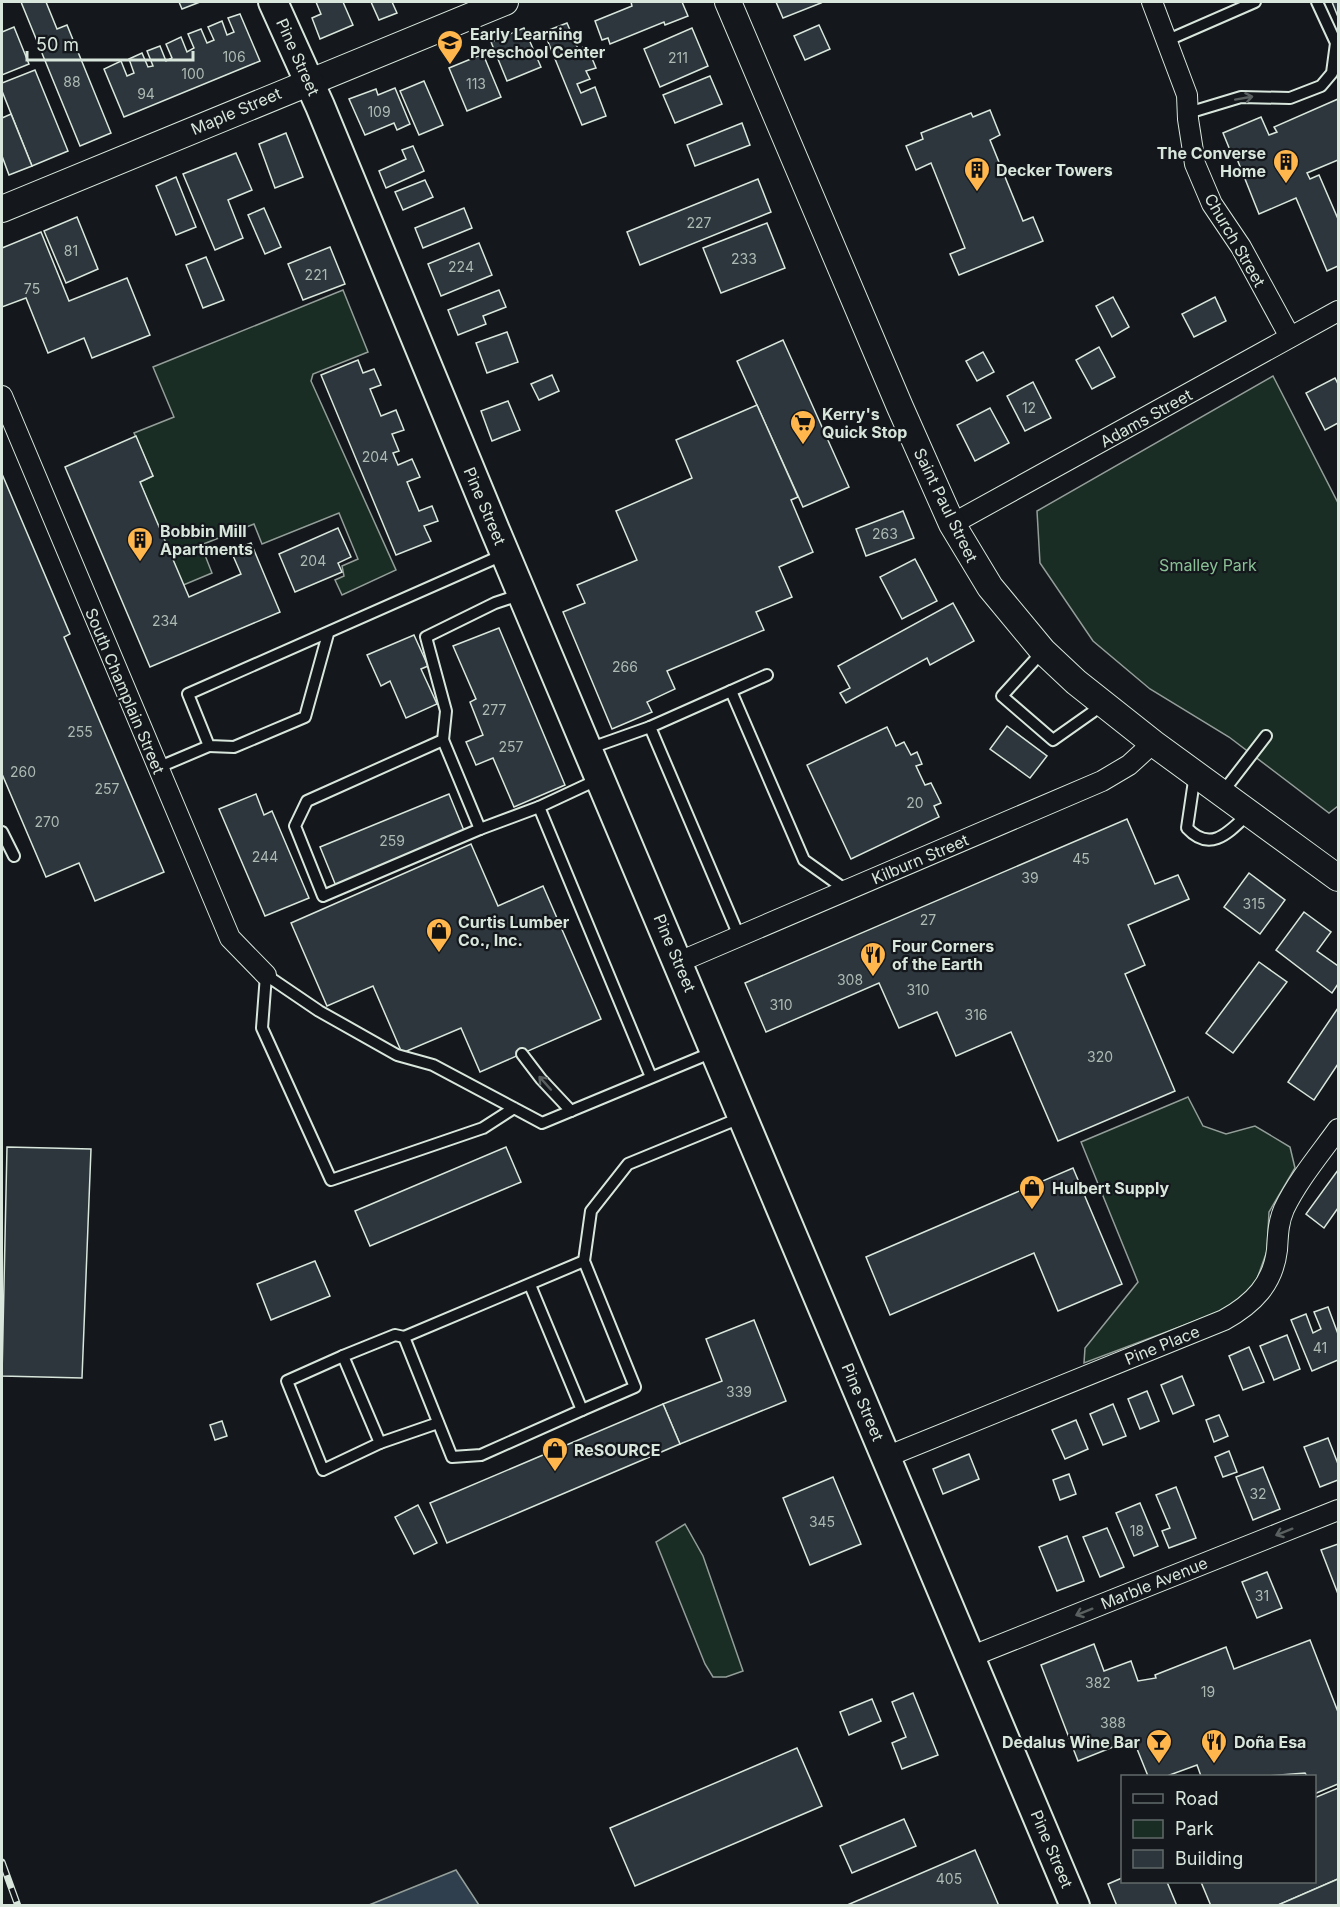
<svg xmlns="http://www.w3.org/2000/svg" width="1340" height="1907" font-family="Inter,sans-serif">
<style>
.green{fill:#1a2d24;stroke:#939e99;stroke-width:1.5}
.water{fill:#2f3f4d;stroke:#939e99;stroke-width:1.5}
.building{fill:#2c363c;stroke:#d8e6dc;stroke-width:1.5}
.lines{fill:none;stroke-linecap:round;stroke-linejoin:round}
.service-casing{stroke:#d8e6dc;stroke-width:14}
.minor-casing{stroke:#d8e6dc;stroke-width:22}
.tertiary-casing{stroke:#d8e6dc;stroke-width:28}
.secondary-casing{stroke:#d8e6dc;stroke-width:32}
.service{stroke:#14181c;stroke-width:10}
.minor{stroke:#14181c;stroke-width:20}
.tertiary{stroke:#14181c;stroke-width:26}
.secondary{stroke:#14181c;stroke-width:28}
.rail-casing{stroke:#d8e6dc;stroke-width:7}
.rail{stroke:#14181c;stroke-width:4.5;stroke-dasharray:14;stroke-linecap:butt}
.oneway{stroke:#59605f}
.labels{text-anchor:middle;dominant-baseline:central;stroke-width:4.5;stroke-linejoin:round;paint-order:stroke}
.number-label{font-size:14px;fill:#adbab4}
.poi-label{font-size:16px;font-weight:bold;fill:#d8e6dc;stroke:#14181c;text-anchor:start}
.street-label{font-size:16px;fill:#d8e6dc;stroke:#14181c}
.park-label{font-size:16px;fill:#8ac095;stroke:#14181c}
</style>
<rect width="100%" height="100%" fill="#14181c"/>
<g class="green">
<path d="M343,290L368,352L313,374L311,381L396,570L342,595L335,580L344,576L342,566L358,559L339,513L262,544L254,524L201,545L212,573L181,586L140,482L153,476L134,433L174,417L153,367Z"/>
<path d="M1273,376L1338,503V806L1329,813L1229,737L1150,689L1093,641L1040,563L1037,511Z"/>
<path d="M1188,1097L1203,1126L1226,1134L1255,1126L1290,1147L1295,1168L1269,1212L1267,1251L1253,1290L1222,1311L1084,1363L1085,1348L1138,1282L1081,1142Z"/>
<path d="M685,1524L703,1556L743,1671L726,1677H713L705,1664L656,1542Z"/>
</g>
<path class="water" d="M456,1870L479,1905H369Z"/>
<g class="building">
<path d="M21,2H46L57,29L67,25L111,133L80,146Z"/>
<path d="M179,2H200L182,9Z"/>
<path d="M316,2H343L353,25L320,39L312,18L321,14Z"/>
<path d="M371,2H392L397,13L379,20Z"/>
<path d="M631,2H682L688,16L665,25L664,22L610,44L608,38L602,40L595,21L632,6Z"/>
<path d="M776,2H820L821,3L783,18Z"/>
<path d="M1332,2H1338V17Z"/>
<path d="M240,14L260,61L124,117L104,69L121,61L127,76L134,73L129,59L142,53L148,67L153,66L147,51L160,46L166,61L172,58L166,44L181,37L187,52L194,48L188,34L201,29L207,43L214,40L208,27L222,21L227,35L234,32L228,18Z"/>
<path d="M567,23L578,49L587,46L596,68L586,71L590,79L577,84L581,93L595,87L606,116L582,125L544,32Z"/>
<path d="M819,25L830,49L805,60L794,36Z"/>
<path d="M14,27L29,64L2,75V32Z"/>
<path d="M524,28L541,67L507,81L491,42Z"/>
<path d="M692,28L708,66L660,87L644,49Z"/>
<path d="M483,54L501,97L467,111L449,68Z"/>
<path d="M35,70L68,151L32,166L2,91V83Z"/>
<path d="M710,76L722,104L675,123L663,95Z"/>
<path d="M424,81L443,125L419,135L400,91Z"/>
<path d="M395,88L410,124L397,130L394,123L365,135L349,99L376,89L378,95Z"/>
<path d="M1338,99V160L1307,173L1310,179L1319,175L1338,219V266L1327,271L1296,198L1259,214L1235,154L1232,155L1223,133L1261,117L1269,135L1277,132L1274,127Z"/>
<path d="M990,110L1000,135L990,140L1023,221L1033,217L1043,241L959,275L950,254L965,248L931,163L916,170L906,146L923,139L921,133L971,113L973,117Z"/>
<path d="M11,114L32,166L9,175L2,156V118Z"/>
<path d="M742,123L750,145L695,166L687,145Z"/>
<path d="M286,133L303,177L275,188L259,144Z"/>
<path d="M413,146L424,171L386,188L379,171L406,159L402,150Z"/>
<path d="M236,153L252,190L228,200L243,238L215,250L183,174Z"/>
<path d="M176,177L196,227L176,235L156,186Z"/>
<path d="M758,179L771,212L640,265L627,232Z"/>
<path d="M425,180L433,197L403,210L395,192Z"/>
<path d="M264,208L281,247L265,254L248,215Z"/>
<path d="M464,208L472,228L423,248L415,228Z"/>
<path d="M77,217L98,269L66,283L44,231Z"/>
<path d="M767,223L785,268L721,293L703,248Z"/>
<path d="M41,232L69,301L127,278L150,335L92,358L84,338L48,353L26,298L2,307V248Z"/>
<path d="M479,243L492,275L441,296L428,264Z"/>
<path d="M330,247L345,284L303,300L288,264Z"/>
<path d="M206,257L224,300L203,308L186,265Z"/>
<path d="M499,290L506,307L483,316L486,324L458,335L448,310Z"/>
<path d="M1113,297L1129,327L1112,337L1096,306Z"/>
<path d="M1215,297L1226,321L1194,337L1182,314Z"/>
<path d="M507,332L518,362L487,373L476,343Z"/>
<path d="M783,340L849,487L803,507L737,361Z"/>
<path d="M1099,347L1115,377L1092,389L1076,360Z"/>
<path d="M983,352L994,372L977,381L966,361Z"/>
<path d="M358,360L363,373L374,369L381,385L370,389L381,416L396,410L404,430L392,434L399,451L393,453L398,465L412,459L420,477L407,482L419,511L432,506L438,521L424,526L431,541L396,555L321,375Z"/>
<path d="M552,375L559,391L539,400L531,384Z"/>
<path d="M1335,378L1338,384V423L1325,430L1306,393Z"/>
<path d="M1033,382L1051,418L1025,431L1007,396Z"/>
<path d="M508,401L520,430L492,441L481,411Z"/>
<path d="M757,405L798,497L791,500L813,552L779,567L792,597L756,612L764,630L667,671L675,689L647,702L652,712L612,729L563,612L585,603L577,585L637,560L616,511L692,478L676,440Z"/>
<path d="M990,408L1009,443L975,461L957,425Z"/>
<path d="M136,436L153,476L140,482L189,597L241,574L231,551L251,543L280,612L150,667L65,467Z"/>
<path d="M2,474L70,634L64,637L164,872L95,901L79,863L46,877L2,774Z"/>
<path d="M903,511L914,538L866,556L856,529Z"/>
<path d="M338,528L351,557L338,563L342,572L295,592L279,554Z"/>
<path d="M915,559L937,601L902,619L880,577Z"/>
<path d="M953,603L974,641L930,665L927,658L846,703L840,693L850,688L838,666Z"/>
<path d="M499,628L565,785L514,807L493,758L476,765L466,742L483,735L470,702L476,699L453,646Z"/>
<path d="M414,635L428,666L421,669L437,704L406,718L390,681L381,686L367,655Z"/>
<path d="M1007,726L1047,756L1030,778L990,749Z"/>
<path d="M887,727L896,746L904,742L911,755L917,752L922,764L916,766L925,785L931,783L941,803L934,806L939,817L851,859L807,765Z"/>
<path d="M256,794L264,815L272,811L309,898L265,916L219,809Z"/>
<path d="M449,794L465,833L336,886L320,847Z"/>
<path d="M1127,819L1155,884L1178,875L1189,899L1128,925L1145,965L1125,974L1175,1091L1058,1141L1011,1032L956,1056L937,1012L899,1028L879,983L766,1032L745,983Z"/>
<path d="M471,844L498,906L543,886L601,1019L480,1072L461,1028L402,1053L373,986L327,1006L291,923Z"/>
<path d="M1249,873L1285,900L1260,934L1224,907Z"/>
<path d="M1304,912L1331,932L1317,951L1338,966V984L1332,993L1276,950Z"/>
<path d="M1259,962L1287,982L1233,1053L1206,1033Z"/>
<path d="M1338,1008V1064L1314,1100L1288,1082Z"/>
<path d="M7,1147L91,1149L82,1378L2,1376Z"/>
<path d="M506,1147L521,1182L370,1246L355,1211Z"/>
<path d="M1073,1168L1122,1284L1058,1311L1034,1253L890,1315L866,1257Z"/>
<path d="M1338,1170V1208L1324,1228L1306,1214Z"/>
<path d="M315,1261L330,1296L271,1320L257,1284Z"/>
<path d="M1328,1307L1338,1334V1360L1312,1371L1291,1320L1306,1314L1313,1333L1321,1329L1314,1312Z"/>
<path d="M754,1320L786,1401L680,1444L663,1404L722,1381L706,1339Z"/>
<path d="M1287,1335L1300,1369L1274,1380L1260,1346Z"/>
<path d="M1249,1347L1264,1382L1243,1390L1229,1356Z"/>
<path d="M1182,1376L1194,1405L1173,1414L1161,1385Z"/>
<path d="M1147,1391L1159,1421L1140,1429L1128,1399Z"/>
<path d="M663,1404L680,1444L447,1543L430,1503Z"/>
<path d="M1113,1404L1126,1436L1103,1445L1090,1414Z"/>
<path d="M1219,1415L1228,1436L1214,1442L1206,1420Z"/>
<path d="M1076,1420L1088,1449L1065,1459L1052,1430Z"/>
<path d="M222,1421L227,1436L215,1440L210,1425Z"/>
<path d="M1328,1438L1338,1464V1480L1320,1487L1304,1447Z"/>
<path d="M1229,1451L1237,1472L1223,1477L1215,1457Z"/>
<path d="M969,1454L979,1479L943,1494L933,1469Z"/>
<path d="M1263,1467L1280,1509L1253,1520L1236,1477Z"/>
<path d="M1069,1474L1076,1494L1060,1500L1053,1480Z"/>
<path d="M833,1477L861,1544L810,1565L783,1498Z"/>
<path d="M1176,1487L1196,1538L1169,1548L1162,1531L1170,1528L1156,1495Z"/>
<path d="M1140,1503L1158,1546L1134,1556L1116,1513Z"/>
<path d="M418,1505L437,1543L414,1554L395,1517Z"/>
<path d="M1107,1528L1124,1567L1100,1577L1083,1537Z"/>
<path d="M1067,1536L1084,1581L1057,1591L1039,1547Z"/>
<path d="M1338,1544V1594L1321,1550Z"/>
<path d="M1267,1572L1282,1608L1257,1618L1242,1582Z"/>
<path d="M1310,1640L1338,1712V1784L1314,1794V1776H1307L1305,1773L1267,1776H1201L1197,1765L1167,1776H1148L1133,1739L1078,1761L1041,1665L1094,1644L1104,1671L1131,1661L1138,1681L1156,1678L1155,1675L1226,1647L1234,1669Z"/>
<path d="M913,1693L938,1755L902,1769L892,1743L906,1737L892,1702Z"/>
<path d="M872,1699L881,1721L849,1735L840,1712Z"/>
<path d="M797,1748L822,1806L635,1886L610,1828Z"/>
<path d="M1338,1788V1879L1276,1906H1211L1201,1882H1314V1798Z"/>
<path d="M904,1819L916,1846L852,1873L840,1846Z"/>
<path d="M975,1850L999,1906H845Z"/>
<path d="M1122,1878V1882H1167L1177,1906H1117L1108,1884Z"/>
<path d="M1338,1879V1906H1279L1278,1905Z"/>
</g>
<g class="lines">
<defs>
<g id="service">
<path d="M1168,40L1255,2"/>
<path d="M1188,113L1241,97L1290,98L1321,86L1332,73L1336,43L1317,2"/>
<path d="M522,594L495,603L426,637L446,711L443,740L307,801L295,826L323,896L480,829L539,807"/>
<path d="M328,634L305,717L234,747L209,746L188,694L505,554"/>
<path d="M1043,651L1002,696L1053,740L1104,704"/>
<path d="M731,691L767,675"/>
<path d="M443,740L480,829"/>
<path d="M588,749L650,727"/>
<path d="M157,768L209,746"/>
<path d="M1195,774L1187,828C1211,854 1230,831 1249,813"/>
<path d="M599,779L539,807L651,1077"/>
<path d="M1222,793L1266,736"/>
<path d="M2,832L14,856"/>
<path d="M739,936L650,727L731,691L804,860L846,890"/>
<path d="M522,1054L541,1079L571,1111"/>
<path d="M514,1108L483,1128L331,1180L262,1028L266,975L319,1011L397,1055L433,1065L542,1123L713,1052"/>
<path d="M530,1285L582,1410L635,1387L584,1261L591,1211L628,1164L740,1118"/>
<path d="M404,1337L395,1335L343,1356L380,1443L438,1423"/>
<path d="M343,1356L287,1381L323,1470L380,1443"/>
<path d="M582,1410L481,1455L452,1457L404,1337L584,1261"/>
</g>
<g id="minor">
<path d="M1152,2L1187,95L1188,119L1195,164L1212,204L1241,247L1290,337"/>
<path d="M2,396L230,938L266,975"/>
<path d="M952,524L1338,311"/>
<path d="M679,962L1102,781L1129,765L1153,743"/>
<path d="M886,1457L1224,1320C1253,1304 1273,1284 1277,1250C1278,1235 1278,1223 1284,1209C1298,1180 1320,1154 1338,1129"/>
<path d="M970,1657L1338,1510"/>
</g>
<g id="tertiary">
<path d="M728,2L900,407L952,524L990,587L1043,651L1076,682L1153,743L1338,878"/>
<path d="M2,209L505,2"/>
</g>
<path id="secondary" d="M273,2L320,106L495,530L1075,1906"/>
</defs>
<use href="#service" class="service-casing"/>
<use href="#minor" class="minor-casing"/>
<use href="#tertiary" class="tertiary-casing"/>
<use href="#secondary" class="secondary-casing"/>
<use href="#service" class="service"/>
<use href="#minor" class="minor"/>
<use href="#tertiary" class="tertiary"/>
<use href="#secondary" class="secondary"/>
<defs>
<path id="rail" d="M2,1862L18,1906"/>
</defs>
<use href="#rail" class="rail-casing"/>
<use href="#rail" class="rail"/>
</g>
<defs><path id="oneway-shaft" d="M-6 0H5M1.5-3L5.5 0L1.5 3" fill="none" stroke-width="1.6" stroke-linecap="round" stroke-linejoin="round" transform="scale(1.5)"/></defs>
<g class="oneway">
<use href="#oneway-shaft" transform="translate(1244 98) rotate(-10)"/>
<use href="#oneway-shaft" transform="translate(545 1083) rotate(-132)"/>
<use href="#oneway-shaft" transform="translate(1284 1532) rotate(158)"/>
<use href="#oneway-shaft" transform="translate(1084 1612) rotate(158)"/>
</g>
<defs>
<symbol id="school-pin" viewBox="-11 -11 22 30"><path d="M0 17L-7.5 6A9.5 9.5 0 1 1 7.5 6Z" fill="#ffb74d" stroke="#14181c"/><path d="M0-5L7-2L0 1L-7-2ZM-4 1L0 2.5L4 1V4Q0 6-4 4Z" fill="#111"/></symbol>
<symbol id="building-pin" viewBox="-11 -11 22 30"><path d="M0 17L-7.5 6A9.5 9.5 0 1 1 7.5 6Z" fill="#ffb74d" stroke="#14181c"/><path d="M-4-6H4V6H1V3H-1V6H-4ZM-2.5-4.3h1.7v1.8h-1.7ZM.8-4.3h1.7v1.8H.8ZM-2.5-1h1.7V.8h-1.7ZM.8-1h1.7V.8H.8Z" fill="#111"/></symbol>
<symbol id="supermarket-pin" viewBox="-11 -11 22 30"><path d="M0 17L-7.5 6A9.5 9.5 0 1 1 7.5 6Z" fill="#ffb74d" stroke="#14181c"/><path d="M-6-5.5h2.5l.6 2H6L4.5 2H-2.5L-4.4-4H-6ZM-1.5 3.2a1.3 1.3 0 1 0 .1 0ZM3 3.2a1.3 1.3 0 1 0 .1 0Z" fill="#111"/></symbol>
<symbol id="shop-pin" viewBox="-11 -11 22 30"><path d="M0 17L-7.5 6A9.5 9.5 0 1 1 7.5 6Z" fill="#ffb74d" stroke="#14181c"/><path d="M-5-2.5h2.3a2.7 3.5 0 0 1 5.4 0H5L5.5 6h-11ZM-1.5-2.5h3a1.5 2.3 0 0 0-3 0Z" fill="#111"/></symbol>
<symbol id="restaurant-pin" viewBox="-11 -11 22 30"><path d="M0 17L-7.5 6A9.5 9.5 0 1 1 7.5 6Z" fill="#ffb74d" stroke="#14181c"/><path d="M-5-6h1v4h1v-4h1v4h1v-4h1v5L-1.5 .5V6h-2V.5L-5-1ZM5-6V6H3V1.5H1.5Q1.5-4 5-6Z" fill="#111"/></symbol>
<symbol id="bar-pin" viewBox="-11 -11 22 30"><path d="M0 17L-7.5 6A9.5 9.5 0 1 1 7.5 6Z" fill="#ffb74d" stroke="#14181c"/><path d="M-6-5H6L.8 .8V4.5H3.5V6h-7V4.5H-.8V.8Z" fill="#111"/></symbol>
</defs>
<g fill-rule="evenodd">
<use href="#school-pin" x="435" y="28" width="30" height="40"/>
<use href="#building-pin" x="1271" y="147" width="30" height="40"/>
<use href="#building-pin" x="962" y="155" width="30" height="40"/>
<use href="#supermarket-pin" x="788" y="408" width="30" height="40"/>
<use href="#building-pin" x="125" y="525" width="30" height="40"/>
<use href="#shop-pin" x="424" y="916" width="30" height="40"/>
<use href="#restaurant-pin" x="858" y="940" width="30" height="40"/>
<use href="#shop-pin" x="1017" y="1173" width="30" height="40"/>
<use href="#shop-pin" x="540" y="1435" width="30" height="40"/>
<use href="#bar-pin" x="1144" y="1727" width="30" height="40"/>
<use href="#restaurant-pin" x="1199" y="1727" width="30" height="40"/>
</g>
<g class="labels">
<g class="number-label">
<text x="234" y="56">106</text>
<text x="678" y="57">211</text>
<text x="193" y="73">100</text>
<text x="72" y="81">88</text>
<text x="476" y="83">113</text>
<text x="146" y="93">94</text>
<text x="379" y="111">109</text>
<text x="699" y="222">227</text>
<text x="71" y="250">81</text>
<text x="744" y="258">233</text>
<text x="461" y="266">224</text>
<text x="316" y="274">221</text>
<text x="32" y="288">75</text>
<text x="1029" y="407">12</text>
<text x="375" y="456">204</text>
<text x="885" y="533">263</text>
<text x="313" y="560">204</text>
<text x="165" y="620">234</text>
<text x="625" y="666">266</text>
<text x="494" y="709">277</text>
<text x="80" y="731">255</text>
<text x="511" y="746">257</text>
<text x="23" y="771">260</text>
<text x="107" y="788">257</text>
<text x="915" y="802">20</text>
<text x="47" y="821">270</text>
<text x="392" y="840">259</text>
<text x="265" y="856">244</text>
<text x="1081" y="858">45</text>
<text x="1030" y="877">39</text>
<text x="1254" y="903">315</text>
<text x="928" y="919">27</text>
<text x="850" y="979">308</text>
<text x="918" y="989">310</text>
<text x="781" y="1004">310</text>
<text x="976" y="1014">316</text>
<text x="1100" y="1056">320</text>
<text x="1320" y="1347">41</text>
<text x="739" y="1391">339</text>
<text x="1258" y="1493">32</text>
<text x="822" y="1521">345</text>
<text x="1137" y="1530">18</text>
<text x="1262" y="1595">31</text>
<text x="1098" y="1682">382</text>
<text x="1208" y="1691">19</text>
<text x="1113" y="1722">388</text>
<text x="949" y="1878">405</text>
</g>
<g class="poi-label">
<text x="470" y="34">Early Learning<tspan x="470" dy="18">Preschool Center</tspan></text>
<text x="1266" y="153" text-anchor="end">The Converse<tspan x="1266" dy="18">Home</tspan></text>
<text x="996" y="170">Decker Towers</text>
<text x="822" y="414">Kerry's<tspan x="822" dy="18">Quick Stop</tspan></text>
<text x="160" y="531">Bobbin Mill<tspan x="160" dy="18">Apartments</tspan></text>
<text x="458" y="922">Curtis Lumber<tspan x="458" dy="18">Co., Inc.</tspan></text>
<text x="892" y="946">Four Corners<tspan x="892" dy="18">of the Earth</tspan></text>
<text x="1052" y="1188">Hulbert Supply</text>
<text x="574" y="1450">ReSOURCE</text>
<text x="1140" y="1742" text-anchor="end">Dedalus Wine Bar</text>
<text x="1234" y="1742">Doña Esa</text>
</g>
<g class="street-label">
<text transform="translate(298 57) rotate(66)">Pine Street</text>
<text transform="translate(236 111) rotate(-23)">Maple Street</text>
<text transform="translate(1235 240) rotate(60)">Church Street</text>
<text transform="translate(1146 418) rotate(-29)">Adams Street</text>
<text transform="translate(946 505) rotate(64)">Saint Paul Street</text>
<text transform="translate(485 506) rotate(67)">Pine Street</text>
<text transform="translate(125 691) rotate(67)">South Champlain Street</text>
<text transform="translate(920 859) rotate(-23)">Kilburn Street</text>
<text transform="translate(675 953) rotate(67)">Pine Street</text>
<text transform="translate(1162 1345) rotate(-22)">Pine Place</text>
<text transform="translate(863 1402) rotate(67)">Pine Street</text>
<text transform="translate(1154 1583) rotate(-22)">Marble Avenue</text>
<text transform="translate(1052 1849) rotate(67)">Pine Street</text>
</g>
<g class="park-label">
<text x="1208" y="565">Smalley Park</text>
</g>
</g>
<rect width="1340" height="1907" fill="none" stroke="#d8e6dc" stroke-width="6"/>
<rect x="1121" y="1775" width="195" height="108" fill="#14181c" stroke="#626a69" stroke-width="1.5"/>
<rect x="1133" y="1794" width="30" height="9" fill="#14181c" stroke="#626a69" stroke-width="1.5"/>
<text x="1175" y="1805" font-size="18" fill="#d8e6dc">Road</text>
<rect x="1133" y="1820" width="30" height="18" fill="#1a2d24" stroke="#626a69" stroke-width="1.5"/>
<text x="1175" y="1835" font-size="18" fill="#d8e6dc">Park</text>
<rect x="1133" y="1850" width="30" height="18" fill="#2c363c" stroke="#626a69" stroke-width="1.5"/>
<text x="1175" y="1865" font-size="18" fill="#d8e6dc">Building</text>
<path d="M27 51v9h166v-9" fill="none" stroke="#d8e6dc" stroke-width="3"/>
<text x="36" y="51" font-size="18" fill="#d8e6dc" stroke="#14181c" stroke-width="4.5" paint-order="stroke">50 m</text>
</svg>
